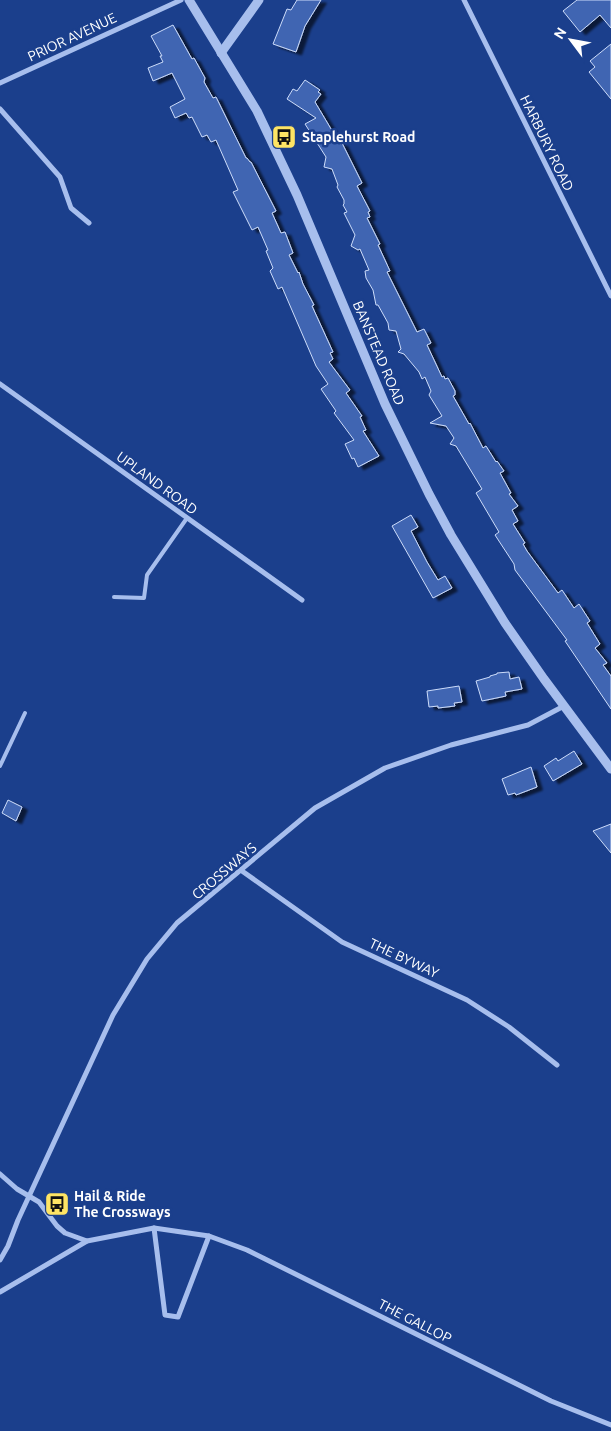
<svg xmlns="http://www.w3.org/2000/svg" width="611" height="1431" font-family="Ubuntu,sans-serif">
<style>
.building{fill:#3f65b2;stroke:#cddcfa;filter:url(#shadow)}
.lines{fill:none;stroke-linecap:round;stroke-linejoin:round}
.service{stroke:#a7beed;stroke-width:4}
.minor{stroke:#a7beed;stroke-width:5}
.tertiary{stroke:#a7beed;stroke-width:9}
.labels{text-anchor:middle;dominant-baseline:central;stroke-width:5;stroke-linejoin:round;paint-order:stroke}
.street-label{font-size:14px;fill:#fff;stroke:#1b3f8c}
.poi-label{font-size:14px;font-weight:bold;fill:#fff;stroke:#1b3f8c;text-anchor:start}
</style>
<defs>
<filter id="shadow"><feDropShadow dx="5.5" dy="3" stdDeviation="1" flood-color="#0009"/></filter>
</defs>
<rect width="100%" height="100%" fill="#1b3f8c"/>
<g class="building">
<path d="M297,0H321L305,26L296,52L273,44L287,9L291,10Z"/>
<path d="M577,0H611V28L600,15L580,32L563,11Z"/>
<path d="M173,25L192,59L194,58L205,78L204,82L213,98L216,97L246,158H247L250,162H251L276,211L272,213L281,233L285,232L293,253L289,255L298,273L299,272L303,284L314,305L312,306L333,352L330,353L333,359L329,362L350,390L346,393L362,416L360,417L366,430L363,431L379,456L358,467L354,458L352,459L345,444L354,440L334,413L336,411L321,389L328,384L316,366L282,287L278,289L270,271L273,268L266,251L268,250L258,227L252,230L233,192L238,190L216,140L211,142L207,135L202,137L192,117L189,118L186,113L175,118L170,107L185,99L172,73L153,81L148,68L163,62L160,56H162L151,36Z"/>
<path d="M611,44V99L589,72L595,67L590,61Z"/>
<path d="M305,80L320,90L318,92L321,94L315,102L340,144L342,143L362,183L357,186L370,211L368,212L370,217L367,218L380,244L378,245L390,271L387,272L417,332L424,329L431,343L427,345L442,377L444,376L445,379L448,378L455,391V395L453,396L469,424L470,423L483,448L486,446L496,462L497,461L504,471L500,473L511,493L509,494L518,506L512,510L518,521L513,524L525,543L523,544L527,551L558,593L562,590L574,608L579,604L590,621L587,623L600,644L595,648L607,663L603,665L611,676V709L565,641L567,640L515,570L514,564L495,535L499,532L476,493L482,489L456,446L450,444L454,438L446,426L430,423L442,416L429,395L431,391L425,377L422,379L419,372L404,354L398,352L401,349L396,331L389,330L388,323L378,305H376L373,290L366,278L365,271L369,270L360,249L358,250L351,246L355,235L344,213L347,212L343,205L344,204V200L337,187L338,185L332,169L324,167L326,157L305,124L316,118L287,99L293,89L297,91Z"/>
<path d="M411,515L418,527L411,531L427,562L438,580L445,576L452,588L433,598L392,526Z"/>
<path d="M509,672L510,679L519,677L522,689L505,692L506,696L482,701L476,681L490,677V676L497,674V673Z"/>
<path d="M459,686L462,702L454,703L455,706L438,708V706L429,707L427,691Z"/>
<path d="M574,751L582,764L553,781L544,766L556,758L558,761Z"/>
<path d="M531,767L537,787L516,795L515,793L508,795L502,779Z"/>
<path d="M8,800L22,807L16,821L2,813Z"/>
<path d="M611,824V853L593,831Z"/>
</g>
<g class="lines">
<g class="service">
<path d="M114,597L144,598L147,575L187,518"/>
<path d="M0,766L25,713"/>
</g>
<g class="minor">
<path d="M464,0L611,296"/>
<path d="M0,83L181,0"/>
<path d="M0,109L60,177L71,208L89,223"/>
<path d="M0,384L302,600"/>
<path d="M242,871L342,942L467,1000L509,1027L557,1065"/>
<path d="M0,1174L17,1189L39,1202L57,1226L65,1233L87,1241"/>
<path d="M154,1228L165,1315L178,1317L209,1236"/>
<path d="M0,1260L8,1246L18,1220L113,1015L147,959L177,923L315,808L385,768L451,745L528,725L564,706"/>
<path d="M0,1292L87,1241L154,1228L209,1236L247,1250L551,1401L611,1425"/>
</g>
<g class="tertiary">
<path d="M189,0L257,111L297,195L385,404L429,494L451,535L505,623L544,679L611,769"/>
<path d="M221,53L259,0"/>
</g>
</g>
<defs>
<symbol id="bus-square" viewBox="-11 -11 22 22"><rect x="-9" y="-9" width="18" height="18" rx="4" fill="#fee464" stroke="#1b3f8c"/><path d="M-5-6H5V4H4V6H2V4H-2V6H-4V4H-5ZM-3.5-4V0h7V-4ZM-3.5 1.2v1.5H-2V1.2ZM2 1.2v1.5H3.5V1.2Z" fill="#111"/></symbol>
</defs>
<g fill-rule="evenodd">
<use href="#bus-square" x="270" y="123" width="28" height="28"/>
<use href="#bus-square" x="43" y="1190" width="28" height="28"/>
</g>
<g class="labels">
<g class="street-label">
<text transform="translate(72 37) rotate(-25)">PRIOR AVENUE</text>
<text transform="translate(547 143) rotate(64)">HARBURY ROAD</text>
<text transform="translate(379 353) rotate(67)">BANSTEAD ROAD</text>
<text transform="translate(157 483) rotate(36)">UPLAND ROAD</text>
<text transform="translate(224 871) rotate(-40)">CROSSWAYS</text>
<text transform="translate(404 958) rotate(25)">THE BYWAY</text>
<text transform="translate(415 1321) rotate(27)">THE GALLOP</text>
</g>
<g class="poi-label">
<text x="302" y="137">Staplehurst Road</text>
<text x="74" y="1196">Hail &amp; Ride<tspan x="74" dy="16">The Crossways</tspan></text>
</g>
</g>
<g transform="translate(571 40) rotate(302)" stroke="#1b3f8c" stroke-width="4" paint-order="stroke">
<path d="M0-4L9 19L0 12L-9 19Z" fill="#ffffff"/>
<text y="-8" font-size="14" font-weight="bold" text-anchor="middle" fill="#ffffff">N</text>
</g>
</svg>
